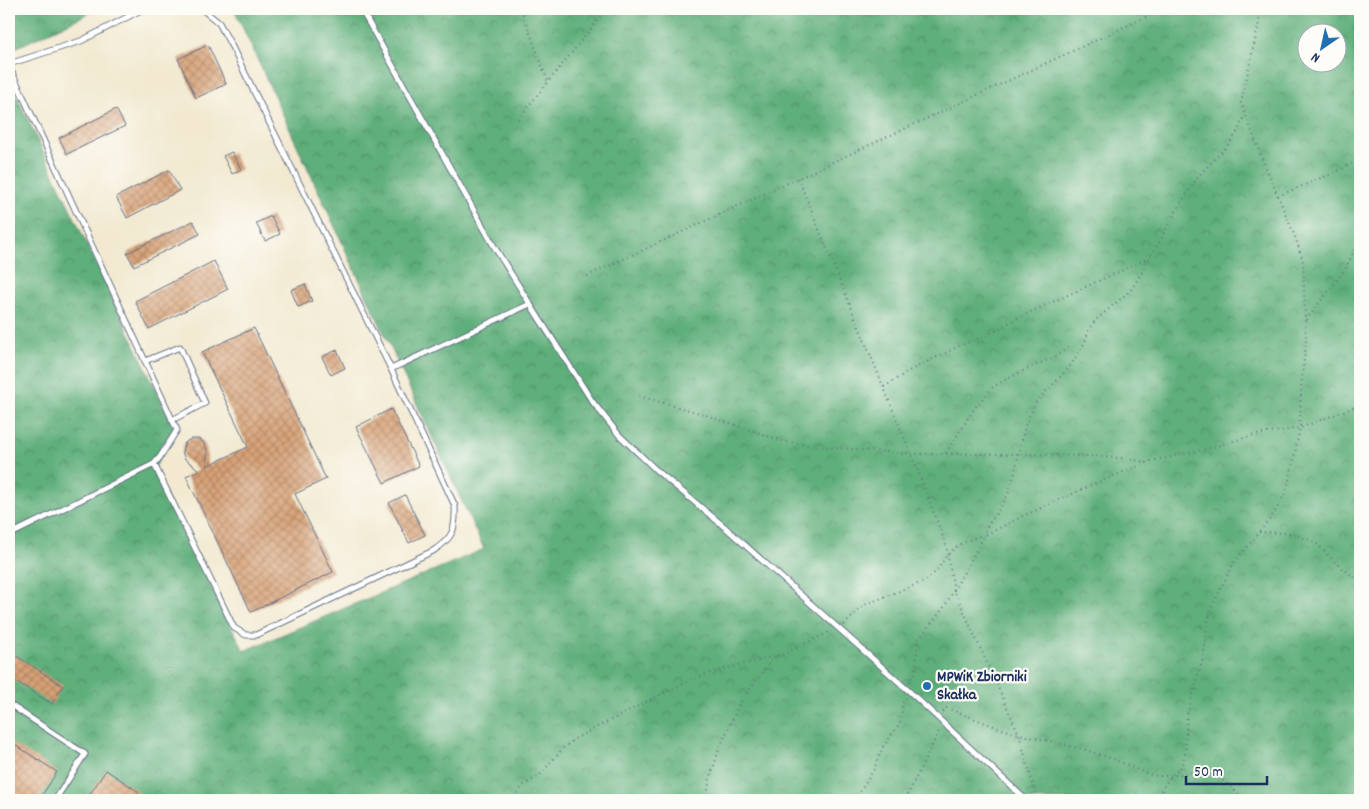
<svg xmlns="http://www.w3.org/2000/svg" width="1369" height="809" font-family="Dekko,sans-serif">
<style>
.forest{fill:url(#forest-crowns);stroke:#3d6f6c;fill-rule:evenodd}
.building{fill:url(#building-cross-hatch)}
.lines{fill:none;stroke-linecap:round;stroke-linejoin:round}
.lane-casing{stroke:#667086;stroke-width:7}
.path{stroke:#667086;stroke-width:2;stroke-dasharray:1 4;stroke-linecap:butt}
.lane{stroke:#fff;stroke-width:5}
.poi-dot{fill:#1f6fb2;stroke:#fdfcf7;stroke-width:2}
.labels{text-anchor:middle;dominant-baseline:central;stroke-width:4.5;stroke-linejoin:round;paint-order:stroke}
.poi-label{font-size:16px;font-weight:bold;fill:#1b2f5e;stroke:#fdfcf7;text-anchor:start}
</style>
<defs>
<pattern id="forest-crowns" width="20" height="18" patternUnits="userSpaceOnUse" patternTransform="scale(1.25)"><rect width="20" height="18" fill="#5faf7a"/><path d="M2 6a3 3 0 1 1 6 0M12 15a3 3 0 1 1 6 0" fill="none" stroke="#4e8f67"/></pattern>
<pattern id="building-cross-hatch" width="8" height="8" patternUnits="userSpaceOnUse" patternTransform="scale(1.25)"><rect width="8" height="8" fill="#d8a176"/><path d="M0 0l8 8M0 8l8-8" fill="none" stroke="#ae8464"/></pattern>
</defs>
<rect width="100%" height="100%" fill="#fdfcf7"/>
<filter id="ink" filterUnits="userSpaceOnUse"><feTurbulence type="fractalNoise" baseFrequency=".02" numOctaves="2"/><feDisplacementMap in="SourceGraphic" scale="10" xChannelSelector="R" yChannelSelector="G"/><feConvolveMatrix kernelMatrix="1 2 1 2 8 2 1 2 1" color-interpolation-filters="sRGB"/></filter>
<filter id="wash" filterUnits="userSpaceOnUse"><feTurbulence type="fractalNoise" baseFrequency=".0096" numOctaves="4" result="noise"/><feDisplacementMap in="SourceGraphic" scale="20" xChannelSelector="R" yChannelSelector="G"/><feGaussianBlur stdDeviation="1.12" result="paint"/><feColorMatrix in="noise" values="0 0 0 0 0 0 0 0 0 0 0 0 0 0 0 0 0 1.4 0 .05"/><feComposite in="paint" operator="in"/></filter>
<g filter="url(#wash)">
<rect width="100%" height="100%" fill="#f2e9d0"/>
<g class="forest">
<path d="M9,9H98L9,51Z"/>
<path d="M234,9H1360V800H9V80L174,427L153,472L244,651L484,549ZM1306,32H1336V62H1306Z"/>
</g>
<g id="blocks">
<g class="building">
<path d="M208,45L226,84L196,98L178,59Z"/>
<path d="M116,109L125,126L67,154L59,138Z"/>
<path d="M232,152L241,169L232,174L223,156Z"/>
<path d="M169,170L180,190L127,218L116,197Z"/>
<path d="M271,216L280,234L265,241L256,223Z"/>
<path d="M193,221L200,234L134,266L127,253Z"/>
<path d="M214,261L228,289L149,329L135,301Z"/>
<path d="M305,284L312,301L298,307L291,290Z"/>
<path d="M254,328L326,479L295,494L333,572L251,612L186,476L199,470L185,459L182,452L184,444L187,441L191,439H199L203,442L207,449V466L248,447L202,352Z"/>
<path d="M337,350L345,368L331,375L322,357Z"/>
<path d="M391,409L419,466L384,483L356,427Z"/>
<path d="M405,495L425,535L409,543L389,503Z"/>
<path d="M9,651L63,686L52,704L9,677Z"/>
<path d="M9,741L57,772L39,800H9Z"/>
<path d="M106,770L139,792L134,800H86Z"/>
</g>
</g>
</g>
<g filter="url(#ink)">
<use href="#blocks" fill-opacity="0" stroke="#667086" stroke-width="1"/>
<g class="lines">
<defs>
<g id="lane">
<path d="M361,9L495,248L530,304"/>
<path d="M9,64L81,41L143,9"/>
<path d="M9,66L177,430L160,457L154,464L9,535"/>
<path d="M145,361L180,347L205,403L172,420"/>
<path d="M391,369L530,304L592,401L619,435L655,469L727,529L910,692L1026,800"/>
<path d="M154,464L234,628L246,635H256L433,551C453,538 456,530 455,506L391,369L232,47L219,23L202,9"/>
<path d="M9,704L85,754L55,800"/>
</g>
</defs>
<use href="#lane" class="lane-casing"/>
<g class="path">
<path d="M521,9L548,82"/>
<path d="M518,119L607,9"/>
<path d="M798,178L924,486L946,545L954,590L1019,734L1037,800"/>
<path d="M1278,196L1338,171L1360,159"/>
<path d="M587,276L1163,9"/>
<path d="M1306,320L1344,271L1360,240"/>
<path d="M884,387L909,371L959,346L994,332L1015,319L1149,258"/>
<path d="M639,396L703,414L786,442L814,446L911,454H1019L1086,456L1121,458L1146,462"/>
<path d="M946,453L976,406L993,387L1005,380L1035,365L1051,359L1071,346"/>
<path d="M1259,532L1290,533L1315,542L1336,563L1360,582"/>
<path d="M844,625L864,605L925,581C935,574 940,565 947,556C957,544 971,538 985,535L986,528L1002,505L1008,494L1014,476L1026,422L1036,402L1069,368L1085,342L1089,328L1097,319L1131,290L1141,274L1151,255L1160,241L1179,206L1201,173L1230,143L1236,134L1245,115"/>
<path d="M909,682L915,673L918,640L945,606L985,535L1021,517L1101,481L1151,461L1202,450L1254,435L1300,428L1360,405"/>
<path d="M943,712L946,708C963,714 980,721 996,727C1022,736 1048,740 1074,747C1084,749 1094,753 1104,756C1121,761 1136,771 1153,775C1174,780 1194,766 1214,775C1227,781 1235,794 1248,800"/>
<path d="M514,797L524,785L540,775L563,748L576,738L656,697L695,678L720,670L784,654L829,632"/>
<path d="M706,800L710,778L718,752L740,702L774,657"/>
<path d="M855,800L873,771L883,747L900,723L903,702L906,698"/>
<path d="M905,800L940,729"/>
<path d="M1157,800L1164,786L1171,776L1181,767L1185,755L1187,715L1200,669L1204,652L1208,620L1211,609L1233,564L1270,519L1279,505L1286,491L1291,473L1300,428L1301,387L1306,342L1303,262L1296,239L1262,158L1241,103L1262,9"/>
</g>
<use href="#lane" class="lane"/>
</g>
</g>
<circle class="poi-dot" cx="927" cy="686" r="5"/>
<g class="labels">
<g class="poi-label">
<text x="937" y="677">MPWiK Zbiorniki<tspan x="937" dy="18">Skałka</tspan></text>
</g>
</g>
<rect width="1369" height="809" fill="none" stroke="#fdfcf7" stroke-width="30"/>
<g transform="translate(1322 48) rotate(214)"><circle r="24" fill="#fdfcf7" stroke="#a3aaba"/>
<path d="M0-4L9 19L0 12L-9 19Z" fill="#1f6fb2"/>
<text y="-8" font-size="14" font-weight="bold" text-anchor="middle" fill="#1b2f5e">N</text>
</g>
<path d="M1186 776v8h81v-8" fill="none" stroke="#1b2f5e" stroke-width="2.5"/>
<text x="1194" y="776" font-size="15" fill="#1b2f5e" stroke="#fdfcf7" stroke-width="4" paint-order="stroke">50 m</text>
</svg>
